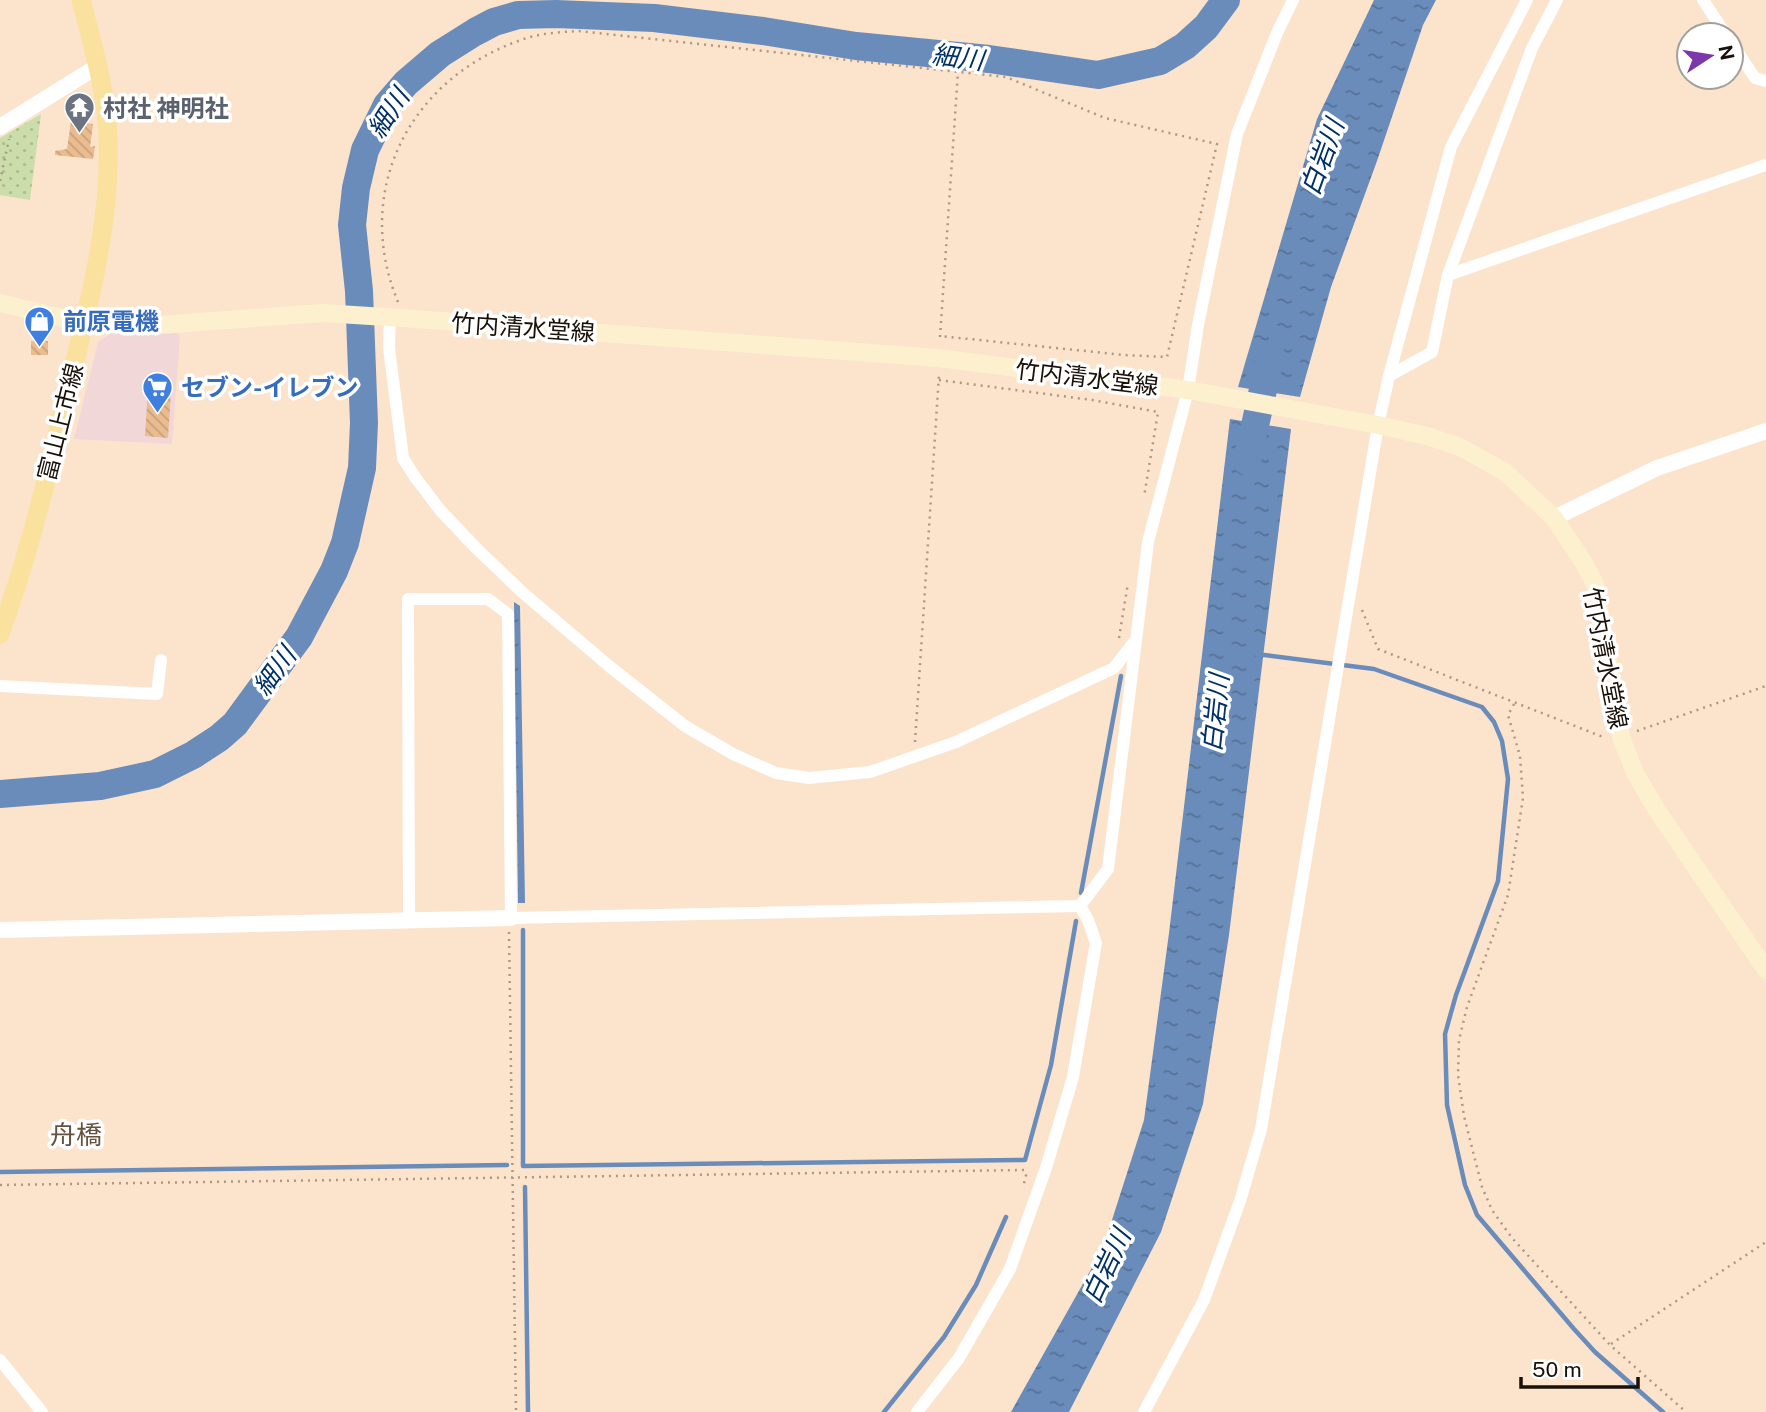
<svg xmlns="http://www.w3.org/2000/svg" width="1766" height="1412" font-family="'Public Sans','Noto Sans JP',sans-serif">
<style>
.commercial{fill:#f2d7d8}
.park{fill:url(#park-dots)}
.water{fill:url(#water-ripples)}
.lines{fill:none;stroke-linecap:round;stroke-linejoin:round}
.stream{stroke:#6a8cba;stroke-width:4.5}
.river{stroke:#6a8cba;stroke-width:28}
.building{fill:url(#building-back-hatch)}
.path{stroke:#ab9885;stroke-width:2.5;stroke-dasharray:2 5;stroke-linecap:butt}
.minor{stroke:#fff;stroke-width:12}
.tertiary{stroke:#fff;stroke-width:16}
.secondary{stroke:#fcf0ce;stroke-width:18}
.primary{stroke:#fae29e;stroke-width:19}
.labels{text-anchor:middle;dominant-baseline:central;stroke-width:7;stroke-linejoin:round;paint-order:stroke}
.worship-label{font-size:24px;font-weight:bold;fill:#5b616d;stroke:#fff;text-anchor:start}
.shop-label{font-size:24px;font-weight:bold;fill:#366cbe;stroke:#fff;text-anchor:start}
.street-label{font-size:24px;fill:#191108;stroke:#fff}
.water-label{font-size:26px;font-style:italic;fill:#003068;stroke:#fff}
.neighbourhood-label{font-size:26px;fill:#67523d;stroke:#fff}
</style>
<defs>
<pattern id="park-dots" width="8" height="8" patternUnits="userSpaceOnUse" patternTransform="scale(1.75)"><rect width="8" height="8" fill="#cbddaa"/><path d="M2 2h.1M6 6h.1" fill="none" stroke="#aebd91" stroke-width="1.8" stroke-linecap="round"/></pattern>
<pattern id="water-ripples" width="26" height="14" patternUnits="userSpaceOnUse" patternTransform="scale(1.75)"><rect width="26" height="14" fill="#6a8cba"/><path d="M2 4q2-2 4 0t4 0M15 11q2-2 4 0t4 0" fill="none" stroke="#567195"/></pattern>
<pattern id="building-back-hatch" width="6" height="6" patternUnits="userSpaceOnUse" patternTransform="scale(1.75)"><rect width="6" height="6" fill="#eabc8f"/><path d="M-1 5l2 2M0 0l6 6M5-1l2 2" fill="none" stroke="#c8a17a"/></pattern>
</defs>
<rect width="100%" height="100%" fill="#fce3cb"/>
<path class="commercial" d="M113,332L177,333L180,337L172,444L74,439L98,342Z"/>
<path class="park" d="M41,114L30,200L0,195V138Z"/>
<g class="water">
<path d="M1374,0H1436L1423,25L1377,161L1331,287L1300,397L1238,387L1317,119Z"/>
<path d="M1230,419L1291,429L1229,935L1203,1104L1161,1232L1069,1412H1011L1103,1248L1144,1120L1169,933Z"/>
<path d="M514,602L520,606L525,903H518Z"/>
</g>
<g class="lines">
<g class="stream">
<path d="M1257,654L1374,669L1482,707L1494,722L1502,741L1508,779L1498,881L1456,995L1445,1034L1447,1105L1465,1185L1477,1215L1574,1329L1595,1352L1663,1412"/>
<path d="M1081,893L1121,676"/>
<path d="M523,930V1166L1025,1160L1051,1065L1076,921"/>
<path d="M0,1172L507,1165"/>
<path d="M525,1187L528,1412"/>
<path d="M884,1412L944,1337L976,1285L1006,1217"/>
</g>
<g class="river">
<path d="M1247,461L1271,354"/>
<path d="M0,794L100,786L155,774L193,755L219,738L235,724L299,637L334,571L345,543L362,468L364,423L359,291L352,225L356,188L365,150L387,105L406,83L440,54L475,32L494,22L518,15L556,14L654,18L763,31L856,46L989,59L1098,75L1160,61L1185,46L1206,27L1226,0"/>
</g>
</g>
<g class="building">
<path d="M71,121L93,124L90,147L95,146L93,159L55,155V151L67,149Z"/>
<rect x="31" y="341" width="17" height="14"/>
<path d="M148,390L171,392L168,438L145,436Z"/>
</g>
<g class="lines">
<g class="path">
<path d="M0,181L9,139"/>
<path d="M398,302C352,191 409,79 521,40C540,33 560,32 579,31L1006,77L1105,118L1217,144L1167,357L1124,355L940,336"/>
<path d="M940,337L958,72"/>
<path d="M939,380L1092,400L1158,412L1144,497"/>
<path d="M1362,610L1378,649L1603,737"/>
<path d="M1119,638L1128,583"/>
<path d="M1514,704L1508,715L1520,756L1523,798L1508,895L1467,1007L1459,1040L1458,1075L1464,1116L1482,1187L1492,1210L1512,1238L1610,1345L1686,1412"/>
<path d="M1637,731L1766,686"/>
<path d="M915,742L939,375"/>
<path d="M509,932L516,1412"/>
<path d="M0,1185L1024,1170L1026,1175L1023,1188"/>
<path d="M1611,1344L1766,1242"/>
</g>
<g class="minor">
<path d="M1703,0L1726,35"/>
<path d="M1731,42L1755,78L1766,81"/>
<path d="M1448,275L1766,165"/>
<path d="M390,317L389,348L403,458L415,477L440,510L476,548L522,592L609,666L685,726L733,754L776,773L809,778L870,772L956,742L1114,668L1135,641"/>
<path d="M1389,376L1451,147L1527,0"/>
<path d="M0,686L157,694L161,660"/>
<path d="M1080,906L1108,869L1148,542L1188,390L1198,325L1237,134L1277,33L1293,0"/>
<path d="M409,921L408,599H488L508,614L511,918L1080,906"/>
<path d="M0,1360L42,1412"/>
<path d="M917,1412L959,1358L1010,1269L1046,1168L1073,1077L1096,943L1088,920L1080,906"/>
<path d="M1144,1412L1204,1300L1240,1201L1261,1129L1378,425L1389,376L1432,352L1448,275L1532,48L1557,0"/>
</g>
<g class="tertiary">
<path d="M0,127L98,66"/>
<path d="M1554,518L1657,468L1766,431"/>
<path d="M0,930L511,918"/>
</g>
<path class="secondary" d="M0,303L84,323L159,325L322,313L402,318L938,358L1188,390L1378,425L1427,436L1460,447L1505,472L1554,518L1584,563L1595,584L1621,737L1635,773L1658,812L1766,970"/>
<path class="primary" d="M0,634C29,555 48,474 67,393C87,311 111,226 108,141C107,93 93,46 81,0"/>
</g>
<defs>
<symbol id="temple-pin" viewBox="-11 -11 22 30"><path d="M0 17L-7.5 6A9.5 9.5 0 1 1 7.5 6Z" fill="#6b7280" stroke="#fff"/><path d="M0-6L5-2H3V0L6.5 2.5H4V6H1.5V3h-3V6H-4V2.5H-6.5L-3 0V-2H-5Z" fill="#fff"/></symbol>
<symbol id="shop-pin" viewBox="-11 -11 22 30"><path d="M0 17L-7.5 6A9.5 9.5 0 1 1 7.5 6Z" fill="#3f7fe0" stroke="#fff"/><path d="M-5-2.5h2.3a2.7 3.5 0 0 1 5.4 0H5L5.5 6h-11ZM-1.5-2.5h3a1.5 2.3 0 0 0-3 0Z" fill="#fff"/></symbol>
<symbol id="supermarket-pin" viewBox="-11 -11 22 30"><path d="M0 17L-7.5 6A9.5 9.5 0 1 1 7.5 6Z" fill="#3f7fe0" stroke="#fff"/><path d="M-6-5.5h2.5l.6 2H6L4.5 2H-2.5L-4.4-4H-6ZM-1.5 3.2a1.3 1.3 0 1 0 .1 0ZM3 3.2a1.3 1.3 0 1 0 .1 0Z" fill="#fff"/></symbol>
</defs>
<g fill-rule="evenodd">
<use href="#temple-pin" x="62" y="90" width="35" height="47"/>
<use href="#shop-pin" x="22" y="304" width="35" height="47"/>
<use href="#supermarket-pin" x="140" y="370" width="35" height="47"/>
</g>
<g class="labels">
<g class="worship-label">
<text x="103" y="108">村社 神明社</text>
</g>
<g class="shop-label">
<text x="63" y="321">前原電機</text>
<text x="181" y="387">セブン-イレブン</text>
</g>
<g class="street-label">
<text transform="translate(523 327) rotate(4)">竹内清水堂線</text>
<text transform="translate(1087 377) rotate(7)">竹内清水堂線</text>
<text transform="translate(60 422) rotate(-76)">富山上市線</text>
<text transform="translate(1606 658) rotate(79)">竹内清水堂線</text>
</g>
<g class="water-label">
<text transform="translate(958 57) rotate(7)">細川</text>
<text transform="translate(388 113) rotate(-57)">細川</text>
<text transform="translate(1322 157) rotate(-70)">白岩川</text>
<text transform="translate(274 671) rotate(-54)">細川</text>
<text transform="translate(1215 713) rotate(-84)">白岩川</text>
<text transform="translate(1106 1266) rotate(-65)">白岩川</text>
</g>
<g class="neighbourhood-label">
<text x="76" y="1134">舟橋</text>
</g>
</g>
<g transform="translate(1710 56) rotate(78)"><circle r="33" fill="#ffffff" stroke="#a3a09c" stroke-width="2"/>
<path d="M0-5L12 26L0 18L-12 26Z" fill="#7c37aa"/>
<text y="-10" font-size="19" font-weight="bold" text-anchor="middle" fill="#191108">N</text>
</g>
<path d="M1521 1377v10h117v-10" fill="none" stroke="#191108" stroke-width="3.5"/>
<text x="1532" y="1377" font-size="21" fill="#191108" stroke="#ffffff" stroke-width="5" paint-order="stroke">50 m</text>
</svg>
